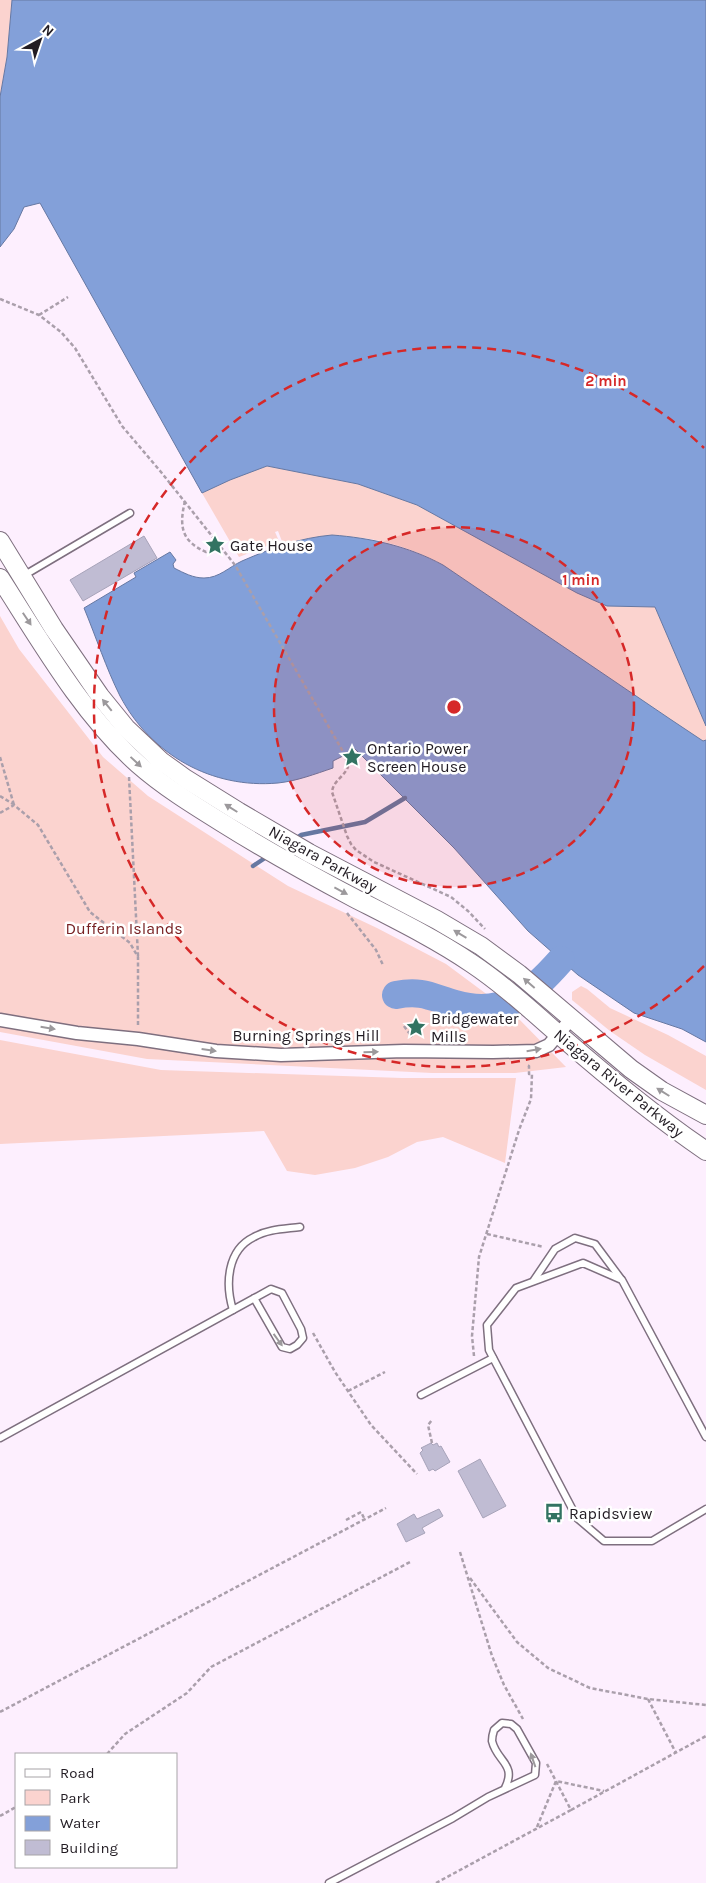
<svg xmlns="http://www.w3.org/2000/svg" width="706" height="1883" font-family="Karla,sans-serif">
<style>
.green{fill:#fbd3cf}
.water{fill:#83a0d9;stroke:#6678a2}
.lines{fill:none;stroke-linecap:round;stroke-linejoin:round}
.stream{stroke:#6678a2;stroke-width:4.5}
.river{stroke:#83a0d9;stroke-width:28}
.building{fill:#c0bcd3;stroke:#a7a3b9}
.lane-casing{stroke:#7e6f7f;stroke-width:9}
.street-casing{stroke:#7e6f7f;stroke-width:15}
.secondary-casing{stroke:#7e6f7f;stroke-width:20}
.path{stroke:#aa9fab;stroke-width:2.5;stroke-dasharray:4 2.5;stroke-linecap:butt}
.lane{stroke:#fff;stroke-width:6}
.street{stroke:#fff;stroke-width:12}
.secondary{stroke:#fff;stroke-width:18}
.oneway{fill:#9c999c}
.ring{fill:none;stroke:#d62828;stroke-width:2.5;stroke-dasharray:9 6}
.labels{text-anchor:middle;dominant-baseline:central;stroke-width:5;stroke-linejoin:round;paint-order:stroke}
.poi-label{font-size:16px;fill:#221c23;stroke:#fff;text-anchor:start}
.street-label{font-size:16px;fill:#221c23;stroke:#fff}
.park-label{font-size:16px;fill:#782123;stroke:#fff}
.centre{fill:#d62828;stroke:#fff;stroke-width:2.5}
.ring-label{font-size:15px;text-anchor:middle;font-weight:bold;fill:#d62828;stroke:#fff;stroke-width:5;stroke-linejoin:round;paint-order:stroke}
</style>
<rect width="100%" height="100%" fill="#fdeffe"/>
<g class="green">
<path d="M0,0H12L7,57L0,97Z"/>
<path d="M267,466L358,484L417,505L577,593L607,606L655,607L706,726V740L703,741L670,719L449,569C400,538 339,528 283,544L278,531L275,532L279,541L239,557L202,493L230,480Z"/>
<path d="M0,616L19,649L103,757L148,796L288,886L377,928L446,964L516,1016L566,1067L515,1073H432L147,1059L0,1032Z"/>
<path d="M581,986L587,989L610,1008L668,1035L706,1056V1090L645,1055L610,1031L572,1000V992Z"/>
<path d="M0,1040L161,1070L402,1078H516L505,1163L443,1137L417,1142L388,1157L355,1168L315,1175L287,1171L264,1131L0,1144Z"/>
</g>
<g class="water">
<path d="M12,0H706V726L655,607L607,606L577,593L417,505L358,484L267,466L230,480L202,493L40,203L24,207L14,229L0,247V97L7,57Z"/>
<path d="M332,535C371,538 408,546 443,565L670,719L703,741L706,740V1042L682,1029L634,1013L578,975L528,931L454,848L354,748L345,755L333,761V768C315,774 297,781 278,783C212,789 151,755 120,696C106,668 96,637 84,608L136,577L134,573L170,552L176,560L173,564L174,568C184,573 193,578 204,578C219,578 229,567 242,561C272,548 299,538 332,535Z"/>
</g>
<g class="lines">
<g class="stream">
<path d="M294,840L301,835L365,822L405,798"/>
<path d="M253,866L268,856"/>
</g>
<path class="river" d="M396,995C422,990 431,997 455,1004C504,1018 531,994 561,960"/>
</g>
<g class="building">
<path d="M144,536L157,558L83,601L70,580Z"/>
<path d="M431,1443L433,1445L437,1443L439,1447L441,1446L450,1462L435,1471L433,1469L429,1471L420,1453L423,1450L421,1448Z"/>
<path d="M480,1459L506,1506L483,1518L458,1471Z"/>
<path d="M439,1509L443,1516L422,1528L425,1533L406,1542L397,1524L414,1514L417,1519Z"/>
</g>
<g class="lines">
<defs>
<g id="lane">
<path d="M23,576L130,513"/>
<path d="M534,1280L555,1249L575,1238L595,1244L621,1279"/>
<path d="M233,1310C225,1284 227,1250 254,1237C268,1229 285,1229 300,1227"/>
<path d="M421,1395L493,1358"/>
<path d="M706,1437L622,1280L583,1263L516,1288L487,1325L489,1350L577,1518L604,1541H652L706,1509"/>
<path d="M0,1438L271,1289L282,1293L301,1329L303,1338L297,1345L290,1349L282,1347L254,1298"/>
<path d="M329,1883L453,1818L488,1797L535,1775L536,1763L517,1729L511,1724L502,1723L494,1730C493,1733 492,1738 492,1741C497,1762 517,1764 505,1788"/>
</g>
<path id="street" d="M0,1020L77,1033L138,1039L216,1051L281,1055L404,1051L493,1052L536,1051L549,1045L571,1019"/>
<g id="secondary">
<path d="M0,541L54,629L100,696L126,728L161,761L186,779L239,812L309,853L437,920L481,946L519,974L631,1069L662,1091L706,1115"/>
<path d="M0,578C40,640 82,714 138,764C163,786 192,804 221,822C264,849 309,874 354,898C393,918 434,938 471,963C504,985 534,1013 564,1039C610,1079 656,1117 706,1151"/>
</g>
</defs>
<use href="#lane" class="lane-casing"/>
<use href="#street" class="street-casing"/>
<use href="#secondary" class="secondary-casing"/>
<g class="path">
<path d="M0,299L39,315L61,332L75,348L122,426L161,472L235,565L345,755L348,767C344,777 333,781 332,792L347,836L351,844L356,850L374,862L451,897L468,911L485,929"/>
<path d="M39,315L68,297"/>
<path d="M185,501C179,526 181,541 206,552L220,546"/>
<path d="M0,757L14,805"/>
<path d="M129,777L138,956"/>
<path d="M0,796L13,804"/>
<path d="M0,813L14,805L38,825L90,912L130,943L138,957V1025"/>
<path d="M347,913L376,950L383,965"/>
<path d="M404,1026L412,1037"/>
<path d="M487,1234L544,1247"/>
<path d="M313,1333L335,1372L371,1425L417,1474"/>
<path d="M474,1356L472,1336L479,1257L519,1130L531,1099L532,1074H529V1066L527,1065"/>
<path d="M348,1391L385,1372"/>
<path d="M432,1443L428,1425L432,1420"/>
<path d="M346,1520L361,1512L364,1518"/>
<path d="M460,1552L492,1656L504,1685L523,1719"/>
<path d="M470,1578L517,1642L548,1668L590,1688L648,1699L706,1705"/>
<path d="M648,1699L676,1753"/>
<path d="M0,1712L386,1508"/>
<path d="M107,1754L125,1734L187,1693L211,1667L412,1561"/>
<path d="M571,1810L706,1736"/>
<path d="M0,1816L16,1807"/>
<path d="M537,1827L556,1781L604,1791"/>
<path d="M436,1883L571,1810L547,1764"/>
</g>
<use href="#lane" class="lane"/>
<use href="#street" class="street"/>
<use href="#secondary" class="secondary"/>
</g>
<defs><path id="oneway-solid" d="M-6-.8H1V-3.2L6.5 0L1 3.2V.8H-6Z" transform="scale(1.25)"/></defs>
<g class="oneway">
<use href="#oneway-solid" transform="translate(27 619) rotate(56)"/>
<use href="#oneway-solid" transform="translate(107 705) rotate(-129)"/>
<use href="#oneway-solid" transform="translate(136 762) rotate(43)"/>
<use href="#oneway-solid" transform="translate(231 808) rotate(-148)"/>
<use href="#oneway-solid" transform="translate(341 891) rotate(28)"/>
<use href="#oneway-solid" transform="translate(460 934) rotate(-149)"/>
<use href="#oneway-solid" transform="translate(529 983) rotate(-139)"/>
<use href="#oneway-solid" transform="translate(48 1028) rotate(9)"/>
<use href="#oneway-solid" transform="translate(209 1050) rotate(8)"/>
<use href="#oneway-solid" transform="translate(534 1050) rotate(-10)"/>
<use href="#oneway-solid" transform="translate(371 1052) rotate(-2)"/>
<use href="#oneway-solid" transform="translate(663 1092) rotate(-148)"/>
<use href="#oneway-solid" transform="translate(278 1340) rotate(54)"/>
<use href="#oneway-solid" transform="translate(533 1760) rotate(-109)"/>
</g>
<circle cx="454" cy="707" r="180" fill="#d62828" fill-opacity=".12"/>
<g class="ring">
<circle cx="454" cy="707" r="180"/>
<path d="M704 966A360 360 0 1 1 704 448"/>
</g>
<defs>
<symbol id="sight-bare" viewBox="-9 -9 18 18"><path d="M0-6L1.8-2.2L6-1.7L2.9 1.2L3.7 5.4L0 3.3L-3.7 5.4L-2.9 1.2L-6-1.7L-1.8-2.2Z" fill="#327362" stroke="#fff" stroke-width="2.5" paint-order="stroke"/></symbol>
<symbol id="bus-bare" viewBox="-9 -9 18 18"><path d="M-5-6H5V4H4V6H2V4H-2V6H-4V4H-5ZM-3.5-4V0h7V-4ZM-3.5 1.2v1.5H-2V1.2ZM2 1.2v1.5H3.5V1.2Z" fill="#327362" stroke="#fff" stroke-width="2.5" paint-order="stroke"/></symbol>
</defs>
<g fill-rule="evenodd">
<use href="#sight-bare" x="201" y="531" width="28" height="28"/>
<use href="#sight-bare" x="338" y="743" width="28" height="28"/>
<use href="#sight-bare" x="402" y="1013" width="28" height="28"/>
<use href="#bus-bare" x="540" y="1499" width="28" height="28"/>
</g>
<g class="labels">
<g class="poi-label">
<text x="230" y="545">Gate House</text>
<text x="367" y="748">Ontario Power<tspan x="367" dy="18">Screen House</tspan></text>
<text x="431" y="1018">Bridgewater<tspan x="431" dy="18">Mills</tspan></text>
<text x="569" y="1513">Rapidsview</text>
</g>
<g class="street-label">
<text transform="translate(323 859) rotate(29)">Niagara Parkway</text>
<text x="306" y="1035">Burning Springs Hill</text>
<text transform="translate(619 1083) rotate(39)">Niagara River Parkway</text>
</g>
<g class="park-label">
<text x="124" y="928">Dufferin Islands</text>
</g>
</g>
<circle cx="454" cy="707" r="8" class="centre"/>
<g class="ring-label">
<text x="606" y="386">2 min</text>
<text x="581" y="585">1 min</text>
</g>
<rect x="15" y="1753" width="162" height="115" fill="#ffffff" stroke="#a7a4a7"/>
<rect x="25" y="1769" width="25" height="8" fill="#ffffff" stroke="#a7a4a7"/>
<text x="60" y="1778" font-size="15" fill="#221c23">Road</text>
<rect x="25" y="1790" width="25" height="15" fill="#fbd3cf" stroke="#a7a4a7"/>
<text x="60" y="1803" font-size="15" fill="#221c23">Park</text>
<rect x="25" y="1816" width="25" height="15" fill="#83a0d9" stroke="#a7a4a7"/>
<text x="60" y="1828" font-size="15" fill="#221c23">Water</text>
<rect x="25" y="1840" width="25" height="15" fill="#c0bcd3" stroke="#a7a4a7"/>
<text x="60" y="1853" font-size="15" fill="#221c23">Building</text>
<g transform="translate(40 40) rotate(40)" stroke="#ffffff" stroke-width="4" paint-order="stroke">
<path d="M0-4L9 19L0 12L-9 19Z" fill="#221c23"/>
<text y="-8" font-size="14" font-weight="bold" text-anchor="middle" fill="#221c23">N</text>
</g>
</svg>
